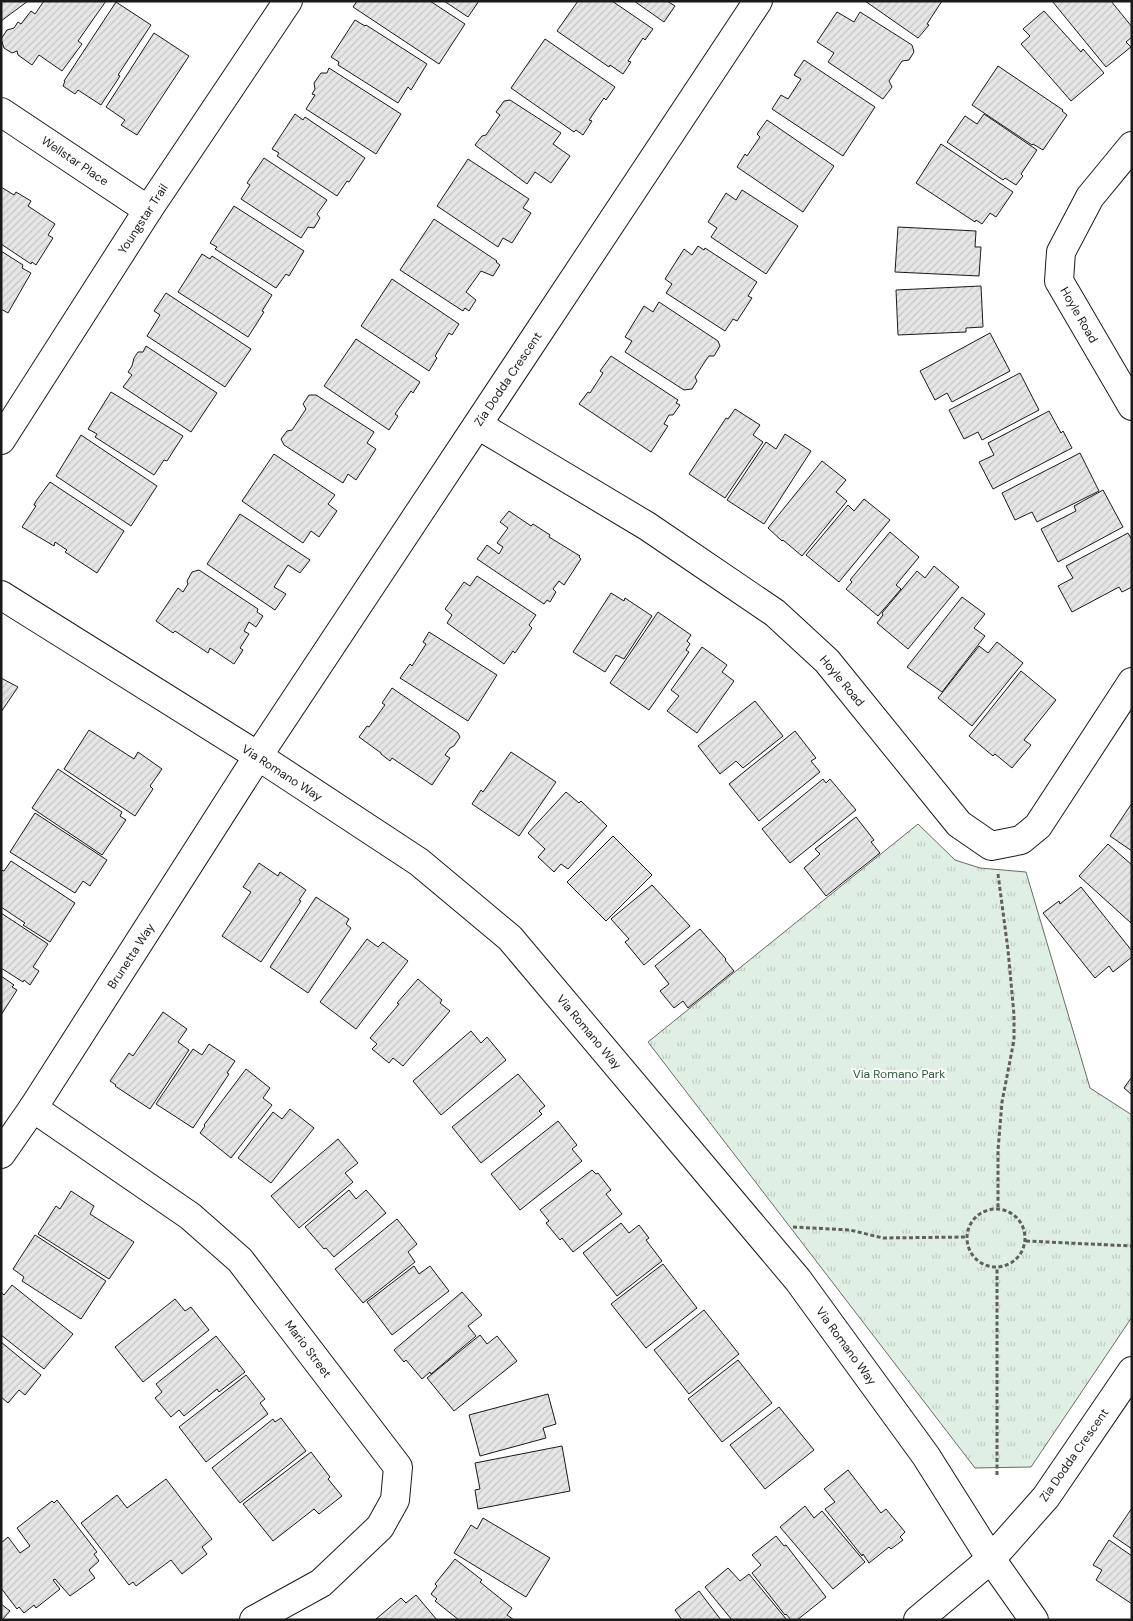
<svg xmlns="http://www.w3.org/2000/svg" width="1133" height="1621" font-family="'DM Sans',sans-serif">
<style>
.park{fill:url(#park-tufts);stroke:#6a6a6a}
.building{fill:url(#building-hatch);stroke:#1a1a1a}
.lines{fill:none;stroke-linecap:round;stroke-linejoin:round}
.minor-casing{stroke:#1a1a1a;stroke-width:30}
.path{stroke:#5f5f5f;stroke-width:3;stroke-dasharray:4 2.5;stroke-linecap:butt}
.minor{stroke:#fff;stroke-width:28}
.labels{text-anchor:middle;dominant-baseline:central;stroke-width:4;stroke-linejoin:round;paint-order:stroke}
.street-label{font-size:12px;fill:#1a1a1a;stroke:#fff}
.park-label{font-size:12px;fill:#2b5a34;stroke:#fff}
</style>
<defs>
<pattern id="park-tufts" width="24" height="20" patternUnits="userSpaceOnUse" patternTransform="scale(1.25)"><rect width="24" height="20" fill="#e0efe3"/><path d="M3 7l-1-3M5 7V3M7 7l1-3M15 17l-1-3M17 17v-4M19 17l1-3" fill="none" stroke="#c0ccc2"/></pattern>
<pattern id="building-hatch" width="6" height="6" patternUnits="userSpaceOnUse" patternTransform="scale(1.25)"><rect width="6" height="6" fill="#e6e6e6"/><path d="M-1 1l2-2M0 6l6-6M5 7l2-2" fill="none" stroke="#c5c5c5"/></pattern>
</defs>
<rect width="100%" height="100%" fill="#fff"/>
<path class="park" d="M918,824L955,860L980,868L1026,872L1090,1088L1132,1115V1317L1031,1467L975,1468L648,1042Z"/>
<g class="building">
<path d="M1,1H28L1,21Z"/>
<path d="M44,1H106L78,41L82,44L62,71L39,55L32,65L18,55L17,51L12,53L4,48L1,39L7,30L14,28L18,22L21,24L31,11L35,14Z"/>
<path d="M357,1H430L465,24L439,64L353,7Z"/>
<path d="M444,1H479L468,17Z"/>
<path d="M578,1H612L653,29L645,40L643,38L628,61L631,62L623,74L610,65L609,67L557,31Z"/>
<path d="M634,1H667L675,6L664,22Z"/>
<path d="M865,1H942L927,24L929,25L918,38Z"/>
<path d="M1052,1H1111L1132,27V37L1126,42L1131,47L1106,67Z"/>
<path d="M116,2L151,25L118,75L120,76L101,105L78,90L75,94L63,86L65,81H64Z"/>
<path d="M1044,11L1081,52L1083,49L1104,73L1071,101L1021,44L1030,36L1023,29Z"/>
<path d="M837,12L854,22L860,12L912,45L914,52L909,60L902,61L889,81L892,87L883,99L828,62L834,53L817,42Z"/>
<path d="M355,20L365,26L366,25L427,64L411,90L408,87L398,103L338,65L339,62L331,57Z"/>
<path d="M154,33L189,56L137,135L121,125L125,120L106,107Z"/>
<path d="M545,39L615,87L606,100L604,98L589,120L592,121L583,135L576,130L574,132L511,88Z"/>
<path d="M804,60L875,107L843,156L772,109L781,95L788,99L801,79L794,75Z"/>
<path d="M998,66L1063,110L1062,111L1067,115L1043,150L1033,144L1032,145L972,105Z"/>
<path d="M329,68L401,114L376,154L306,109L315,95L312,94L315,89L314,83L321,73H327Z"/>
<path d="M510,100L561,133L553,144L570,156L551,183L535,172L527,184L475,145L482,136L486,135L500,115L496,112L504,101Z"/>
<path d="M295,114L303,120L305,117L365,158L349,182L347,181L337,196L277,156L279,153L272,149Z"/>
<path d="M984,114L1037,150L1021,174L1023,176L1016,185L1005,178L1003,180L947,142L965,116L977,124Z"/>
<path d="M767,120L834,166L803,212L737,167L745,154L747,156L760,137L757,134Z"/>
<path d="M941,144L1013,192L996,217L990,213L982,224L976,220L975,222L916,183Z"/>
<path d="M264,158L327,200L317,214L320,218L314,228L308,227L301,238L241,199L250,185L247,183Z"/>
<path d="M468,159L529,199L523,208L531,213L512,243L503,238L498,247L437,206Z"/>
<path d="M1,187L14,195L16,192L31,201L28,206L55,224L48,235L53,238L36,265L32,262L31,264L1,244Z"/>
<path d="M742,190L798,226L766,274L711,237L717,228L708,222L726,193L736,200Z"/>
<path d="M234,206L304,251L289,276L286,274L276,288L215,249L217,247L210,243Z"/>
<path d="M434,219L497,261L496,262L500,265L493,276L481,271L466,292L476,300L469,311L465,308L463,311L400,270Z"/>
<path d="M898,227L976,231L975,247H981L979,276L895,272Z"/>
<path d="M698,246L704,250L705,248L757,282L748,296L752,298L737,321L733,319L725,331L666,293L672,284L665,279L684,249L692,255Z"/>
<path d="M1,251L23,265L22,268L31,273L8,313L1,309Z"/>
<path d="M202,254L210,259L212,256L272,295L262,311L264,312L248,337L178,292Z"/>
<path d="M392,279L459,324L452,335L449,333L435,356L437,358L429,371L361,326Z"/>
<path d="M981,286L983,327L966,328V332L898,335L896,290Z"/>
<path d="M166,293L251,349L225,387L147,336L160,315L154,311Z"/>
<path d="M659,302L718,341L720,346L714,356H709L706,360L695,377L697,381L692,389L684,390L625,352L632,341L625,337L644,306L653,312Z"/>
<path d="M990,333L1010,371L952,402L947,393L935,400L920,371Z"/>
<path d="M356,339L420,382L413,393L411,391L395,414L398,416L389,430L324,386Z"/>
<path d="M146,346L217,393L191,432L123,387L132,375L128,372L132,366L134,358L138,352H143Z"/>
<path d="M611,356L678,400L676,403L680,405L673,415H669L664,424L668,426L651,452L579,404L588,392L590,393L603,373L600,371Z"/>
<path d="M1020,373L1039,410L982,440L978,432L964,439L949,410Z"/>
<path d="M111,392L183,436L167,461L164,460L154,475L95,437L97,434L88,429Z"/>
<path d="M309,395H316L374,432L367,443L376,449L356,480L348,474L343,483L284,445L281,439L287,431L292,430L306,409L303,404Z"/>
<path d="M735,409L760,425L753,435L763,442L725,498L689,474L726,418L728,419Z"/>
<path d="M1049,411L1061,433L1063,431L1072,448L993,489L979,462L994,455L988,443Z"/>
<path d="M785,434L811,451L764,524L727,500L766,442L776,449Z"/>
<path d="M81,435L157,486L131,526L56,476Z"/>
<path d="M1080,453L1099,491L1037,522L1032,512L1015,520L1002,493Z"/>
<path d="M274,454L335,495L328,504L337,511L319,537L311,531L303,543L242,501Z"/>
<path d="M822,461L846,480L836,492L847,501L802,556L783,540L782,541L768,528Z"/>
<path d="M50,482L124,531L97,573L65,552L67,550L55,542L54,546L22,527L36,506L34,505L36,501Z"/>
<path d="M1103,490L1123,527L1058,562L1041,529L1076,511L1074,506Z"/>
<path d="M864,499L890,520L839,582L806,555L848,505L854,511Z"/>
<path d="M509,511L531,526L533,524L550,535L549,537L580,556L579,557L581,559L564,585L559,581L553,589L556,592L550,602L547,600L544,604L477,559L487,545L499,554L503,547L497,543L508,528L500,522Z"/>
<path d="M240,514L310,560L300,573L288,565L274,587L286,594L275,610L207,564Z"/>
<path d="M890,532L919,557L896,585L901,589L878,616L846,589L852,582L850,580Z"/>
<path d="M1128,533L1132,540V587L1122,592L1119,587L1072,612L1058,586L1073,578L1066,566Z"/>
<path d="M934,566L959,587L908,649L877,623L883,615L882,613L917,571L925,578Z"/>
<path d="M199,570L258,609L257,612L263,616L256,627L249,622L244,631L249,634L240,648L243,650L234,664L210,648L208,653L175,631L173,633L156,621L178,588L183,592L188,584L187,581L192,572Z"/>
<path d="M477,576L536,615L529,625L532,628L515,653L513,651L504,664L447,623L452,615L445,609L464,582L470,586Z"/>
<path d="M611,593L624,601L625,598L652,616L624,659L616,655L605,672L573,652Z"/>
<path d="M962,597L985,614L974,628L985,636L942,692L907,667Z"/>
<path d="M658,612L691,635L687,641L690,644L686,650L689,652L649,710L610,683Z"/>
<path d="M429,632L497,675L468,721L400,678L410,664L412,666L426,644L423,642Z"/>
<path d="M997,642L1023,663L972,726L938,698L979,646L988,653Z"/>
<path d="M702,647L727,665L722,672L734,681L697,733L667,711L679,696L671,690Z"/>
<path d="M1021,671L1056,700L1024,740L1031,745L1012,768L995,754L993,756L969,736Z"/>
<path d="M1,678L18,687L1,712Z"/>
<path d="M392,688L458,733L460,737L454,746L450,748L445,755L450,758L432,785L392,758L390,761L381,754V753L359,737L367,726L369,727L385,705L382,703Z"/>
<path d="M755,701L783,736L743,768L736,761L720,774L698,746Z"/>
<path d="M89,730L134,759L138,752L162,769L150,786L153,789L135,816L64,769Z"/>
<path d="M795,731L816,758L811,761L820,772L759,821L729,784Z"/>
<path d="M511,752L556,782L519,836L472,804L481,790L483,792Z"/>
<path d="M58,769L122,812L120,816L126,820L102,855L32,808Z"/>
<path d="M823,779L826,783L830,779L856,810L790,863L762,829Z"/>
<path d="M566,792L579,803L581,801L607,826L568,869L561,864L554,872L538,857L545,849L528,833Z"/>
<path d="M1132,803V851L1110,836Z"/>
<path d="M35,813L107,860L90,886L83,881L75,893L10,852Z"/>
<path d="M856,817L874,840L871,842L880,853L826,896L804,868L820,854L815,849Z"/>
<path d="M613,836L652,875L606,921L567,882Z"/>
<path d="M1108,844L1132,865L1131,923L1079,876Z"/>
<path d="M11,861L75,903L50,942L23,925L25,923L1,907V870L4,871Z"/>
<path d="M259,863L278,876L280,872L306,890L299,900L301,901L261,962L222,936L251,892L243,887Z"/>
<path d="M652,885L690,926L644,965L625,942L629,939L611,919Z"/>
<path d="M1081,887L1132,951V957L1113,972L1109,966L1095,978L1043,913L1059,901L1060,904Z"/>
<path d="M316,897L349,919L346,924L351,928L308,993L270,967Z"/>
<path d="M1,913L48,944L33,967L39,971L30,985L24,980L23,982L1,968Z"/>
<path d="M700,929L726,959L725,960L734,971L688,1008L683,1001L674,1008L660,991L669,984L655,966Z"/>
<path d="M367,939L378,947L383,942L408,961L356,1029L320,1002Z"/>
<path d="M1,976L14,985L12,987L17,990L1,1015Z"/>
<path d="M418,979L442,1000L440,1003L450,1011L403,1066L393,1058L389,1063L372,1049L377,1044L370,1038L399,1004L397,1003Z"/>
<path d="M163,1012L187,1029L178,1042L189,1050L150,1109L115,1086L116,1085L110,1081L129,1053L133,1056Z"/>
<path d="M471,1031L481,1043L487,1037L506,1060L441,1115L413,1081Z"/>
<path d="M209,1044L235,1061L227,1073L229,1074L193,1128L156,1104L193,1049L202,1055Z"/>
<path d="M246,1069L270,1088L263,1098L272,1105L231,1158L200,1133L205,1126L204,1125Z"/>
<path d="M518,1074L545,1106L539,1111L542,1114L535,1120L481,1163L452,1127Z"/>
<path d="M1131,1078H1132V1095L1124,1088Z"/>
<path d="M290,1109L314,1128L271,1183L238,1158L273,1112L282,1119Z"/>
<path d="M558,1121L577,1145L572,1149L582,1161L520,1210L491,1174Z"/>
<path d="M338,1139L358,1163L345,1173L353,1182L299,1228L271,1196Z"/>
<path d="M592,1170L596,1174L598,1173L611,1190L606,1194L622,1214L573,1252L562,1238L560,1240L546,1223L549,1221L540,1210Z"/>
<path d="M349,1190L356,1199L366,1190L386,1213L334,1257L326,1248L324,1249L305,1227Z"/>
<path d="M71,1191L94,1206L90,1214L134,1242L109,1279L38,1234L56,1206L60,1209Z"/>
<path d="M397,1219L417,1244L408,1252L415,1262L363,1303L335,1269Z"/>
<path d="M621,1223L629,1233L639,1225L649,1238L646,1240L662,1261L617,1296L583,1253Z"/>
<path d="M35,1235L106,1281L81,1319L22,1281L24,1277L13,1269Z"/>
<path d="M663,1264L697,1308L646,1348L611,1304Z"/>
<path d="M414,1266L419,1274L430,1266L449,1291L392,1335L367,1302Z"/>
<path d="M12,1285L73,1334L44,1369L1,1335V1292L4,1295Z"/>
<path d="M462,1292L482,1315L468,1326L476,1336L431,1374L430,1372L422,1379L406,1360L404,1362L394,1350Z"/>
<path d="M175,1299L185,1311L191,1307L209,1330L143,1382L115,1347Z"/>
<path d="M704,1310L739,1354L689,1394L654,1350Z"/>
<path d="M480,1335L487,1344L497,1336L517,1361L454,1411L427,1378Z"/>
<path d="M216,1336L245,1372L219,1392L217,1389L184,1416L179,1410L171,1417L155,1398L162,1392L156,1384Z"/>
<path d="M1,1342L41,1375L25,1395L19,1390L8,1403L1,1397Z"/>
<path d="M738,1360L772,1403L722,1442L688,1399Z"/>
<path d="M246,1375L265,1399L260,1403L268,1414L206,1462L179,1427Z"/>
<path d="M548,1394L556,1424L543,1428L546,1438L480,1456L469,1415Z"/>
<path d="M779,1407L814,1450L765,1489L730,1445Z"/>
<path d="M281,1418L306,1451L240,1503L212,1468L273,1419L275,1422Z"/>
<path d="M562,1446L570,1491L478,1509L475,1490L480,1489L475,1463Z"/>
<path d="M311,1452L330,1477L328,1479L342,1496L319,1514L314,1509L273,1541L243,1504Z"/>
<path d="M848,1470L881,1513L886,1509L905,1532L900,1537L903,1540L891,1549L889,1547L869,1563L863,1554L862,1556L825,1509L835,1502L824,1489Z"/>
<path d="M166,1479L212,1539L202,1547L207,1554L182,1574L171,1560L136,1586L133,1582L129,1585L81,1523L117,1495L127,1508Z"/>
<path d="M57,1500L97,1552L94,1554L99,1561L89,1570L95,1578L70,1596L55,1579L53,1580L60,1589L36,1608L34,1605L24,1613L19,1607L17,1609L1,1588V1543L8,1537L20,1553L30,1546L17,1528L52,1501L54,1503Z"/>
<path d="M805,1506L814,1518L822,1511L865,1562L833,1589L780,1527Z"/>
<path d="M1132,1508V1549L1113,1536Z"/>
<path d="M483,1518L550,1558L526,1597L454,1553L471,1525L477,1529Z"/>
<path d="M776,1536L784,1546L786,1545L826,1597L797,1620H791L786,1614L785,1615L752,1573L761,1565L752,1555Z"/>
<path d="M1109,1540L1132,1556V1604L1096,1580L1102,1570L1093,1565Z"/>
<path d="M455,1559L482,1580L480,1582L512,1608L507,1615L514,1620H459L435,1601L437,1599L431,1594L437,1586L435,1584Z"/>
<path d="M728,1568L740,1581L749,1574L787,1620H732L705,1587Z"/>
<path d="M699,1591L721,1620H682L675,1610Z"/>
<path d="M416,1595L437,1620L376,1619L401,1598L406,1603Z"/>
<path d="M1,1604L10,1611L2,1620H1Z"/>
</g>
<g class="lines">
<defs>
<g id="minor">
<path d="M1,112L148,210"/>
<path d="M1132,146L1090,197L1061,252L1059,281L1132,406"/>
<path d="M478,425L647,526L775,613L827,661L959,824L991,846L1021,840L1038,826L1132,682"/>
<path d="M1,440L148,210L288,1"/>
<path d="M1,595L258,756L419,862L510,938L798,1280L926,1456L991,1559L1034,1620"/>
<path d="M33,1108L190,1216L240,1260L398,1467L395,1500L380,1527L321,1583L254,1620"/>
<path d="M1,1154L33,1108L258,756L758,1"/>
<path d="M918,1620L991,1559L1046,1497L1132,1371"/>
</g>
</defs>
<use href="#minor" class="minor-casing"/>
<g class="path">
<path d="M998,874L1008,950L1014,1015V1040L1002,1102L998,1150V1209"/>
<circle cx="996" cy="1238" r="29"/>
<path d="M793,1227L850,1230L883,1238L966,1237"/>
<path d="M1026,1241L1132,1246"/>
<path d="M997,1475V1268"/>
</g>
<use href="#minor" class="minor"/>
</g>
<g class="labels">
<g class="street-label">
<text transform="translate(75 161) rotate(34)">Wellstar Place</text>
<text transform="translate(143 219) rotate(-57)">Youngstar Trail</text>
<text transform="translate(1079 315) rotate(60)">Hoyle Road</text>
<text transform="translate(508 379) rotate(-56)">Zia Dodda Crescent</text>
<text transform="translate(842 681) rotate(50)">Hoyle Road</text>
<text transform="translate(282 773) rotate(33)">Via Romano Way</text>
<text transform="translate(131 956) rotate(-57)">Brunetta Way</text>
<text transform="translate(589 1032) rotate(50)">Via Romano Way</text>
<text transform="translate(846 1346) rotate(54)">Via Romano Way</text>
<text transform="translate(308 1349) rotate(53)">Mario Street</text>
<text transform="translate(1074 1455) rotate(-55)">Zia Dodda Crescent</text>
</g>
<g class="park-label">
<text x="899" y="1074">Via Romano Park</text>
</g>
</g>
<rect width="1133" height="1621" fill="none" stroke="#1a1a1a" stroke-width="5"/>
</svg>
